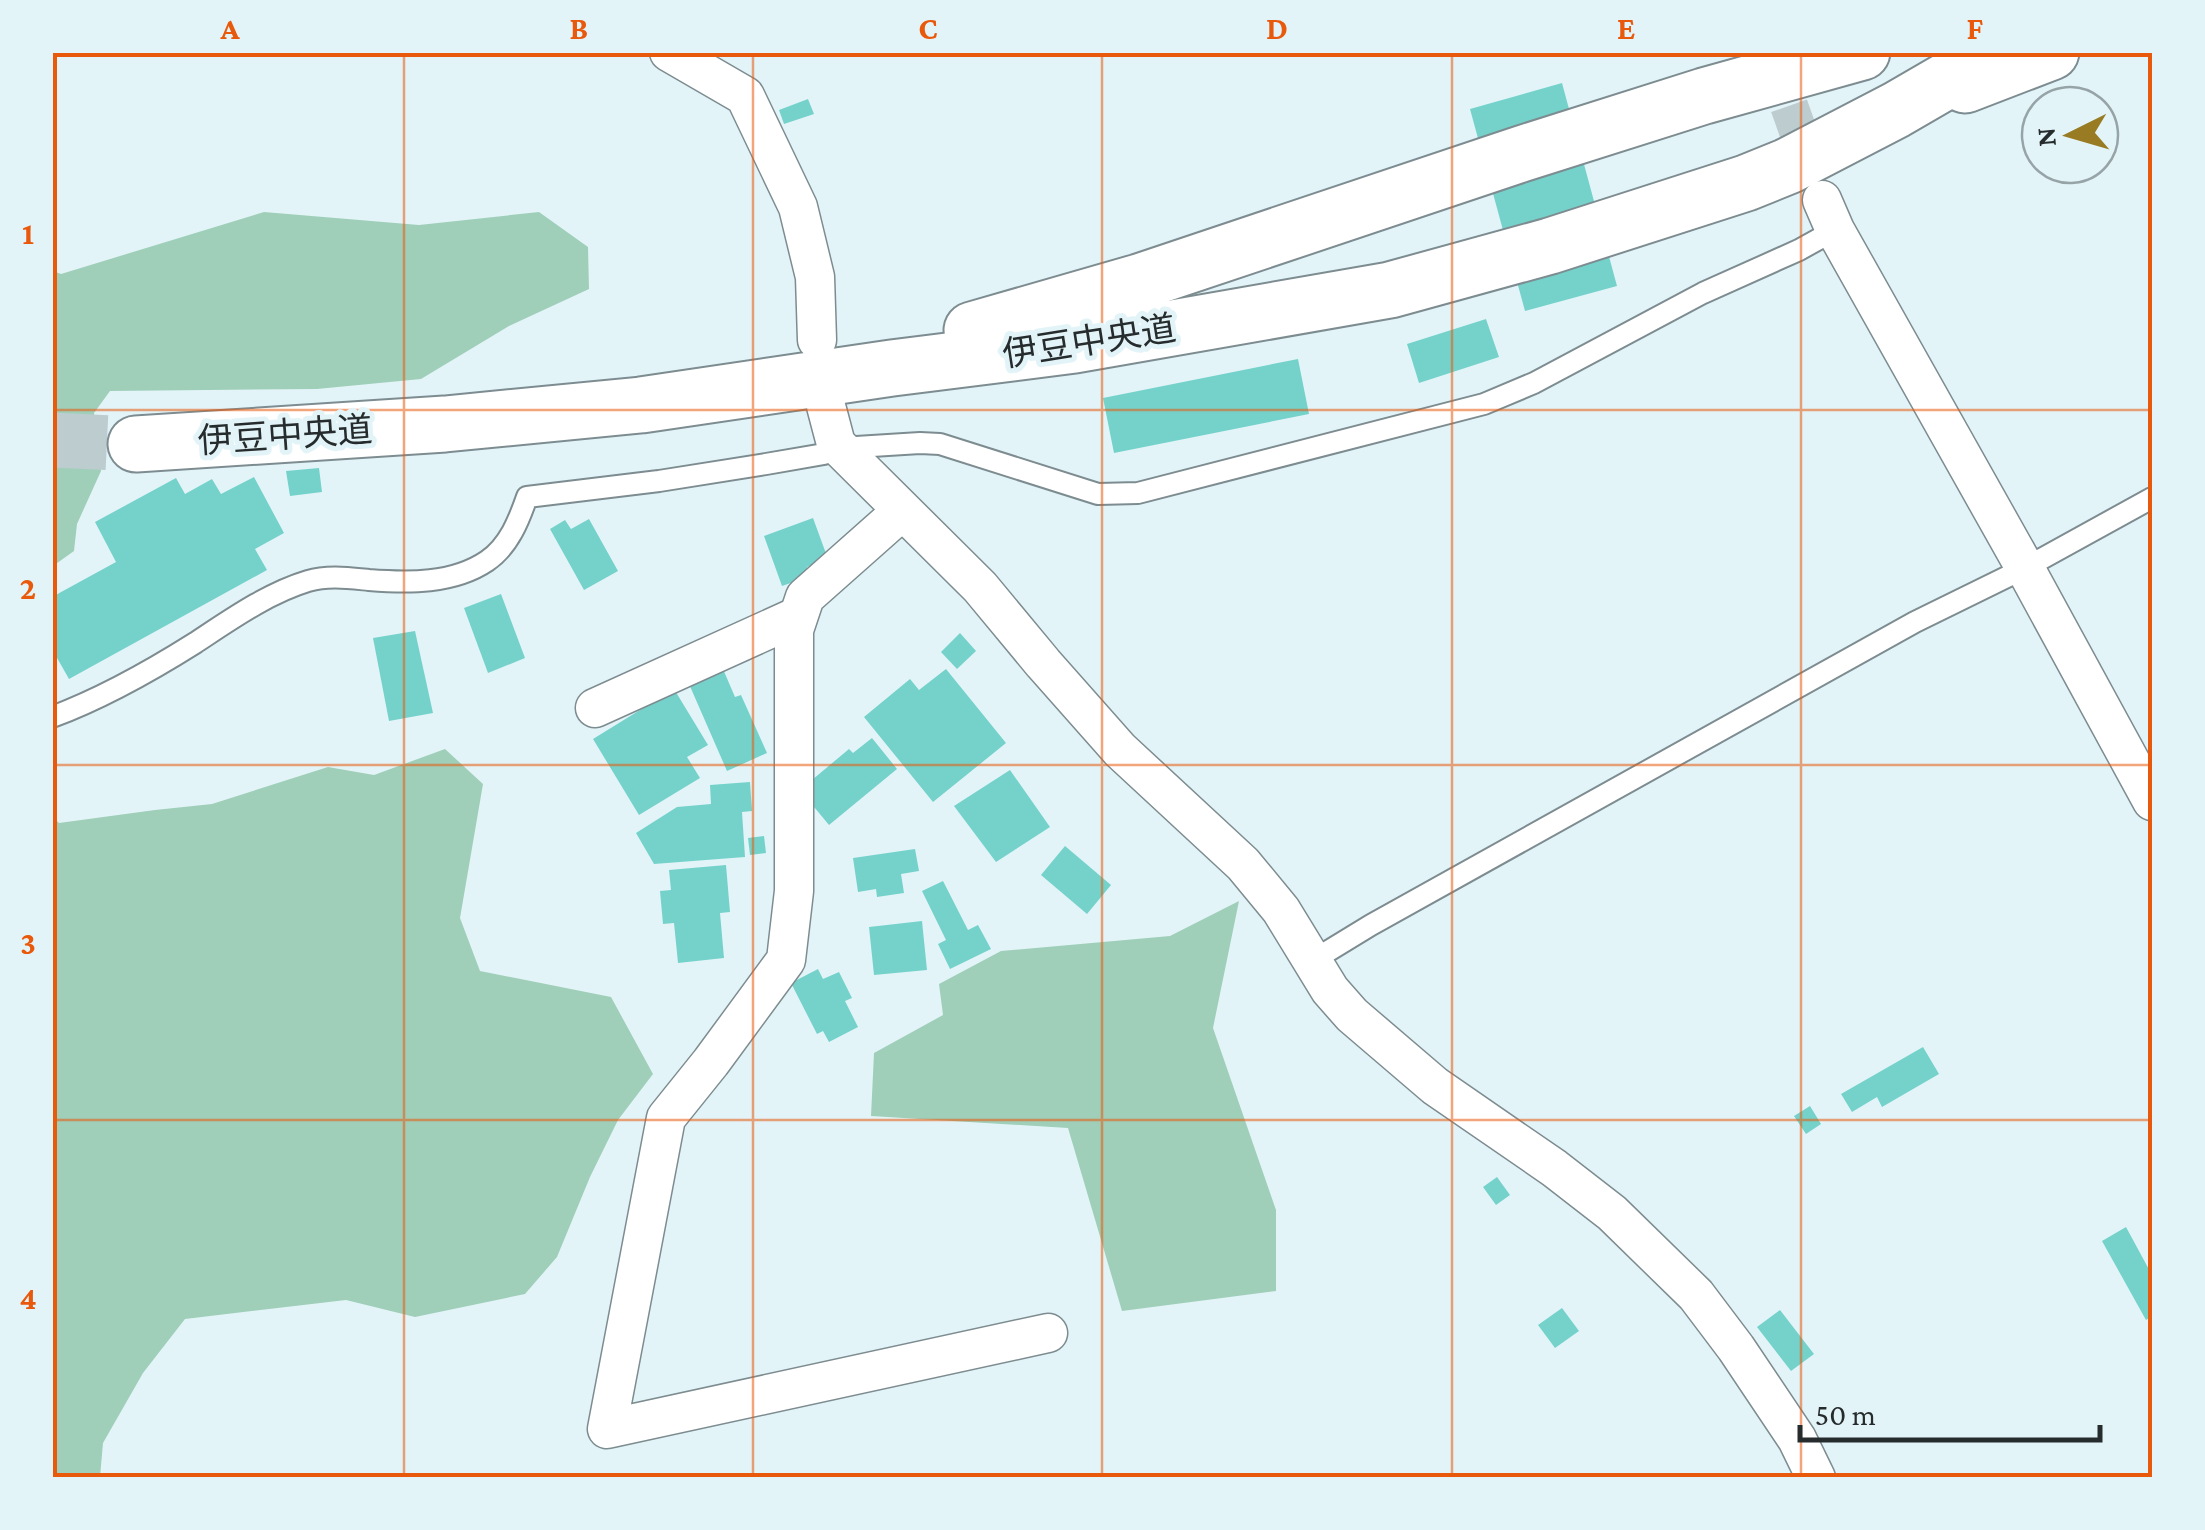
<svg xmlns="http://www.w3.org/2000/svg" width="2205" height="1530" viewBox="0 0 2205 1530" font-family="'Crimson Pro','Noto Sans JP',serif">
  <rect width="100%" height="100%" fill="#e3f4f8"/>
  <!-- green -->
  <g fill="#9fcfb9">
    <polygon points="264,212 419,225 539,212 588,247 589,289 509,326 421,379 317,389 110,391 94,413 101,471 77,524 74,551 53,566 53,271 61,274"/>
    <polygon points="445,749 483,784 460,918 480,971 611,997 653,1074 618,1120 590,1177 557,1257 525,1294 415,1317 346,1300 185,1319 143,1373 103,1443 100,1477 53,1477 53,817 59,823 155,810 212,804 328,767 374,775"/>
    <polygon points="1239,901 1213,1028 1276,1210 1276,1291 1122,1311 1068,1128 871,1116 874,1053 943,1015 939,984 1001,951 1170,936"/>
  </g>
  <!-- building -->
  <g fill="#74d2cb">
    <polygon points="1562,83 1617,286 1525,311 1470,109"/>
    <polygon points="808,99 814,114 784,124 779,110"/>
    <polygon points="1486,319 1499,357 1419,383 1407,344"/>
    <polygon points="1298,359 1309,414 1114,453 1103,398"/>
    <polygon points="319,468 322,492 290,496 286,471"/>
    <polygon points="254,477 284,533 255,549 267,570 69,679 52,649 52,597 116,562 95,522 176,478 185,494 212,479 221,494"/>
    <polygon points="813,518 828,559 807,567 811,576 782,586 764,536"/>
    <polygon points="589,519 618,571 584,590 550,529 565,520 571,529"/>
    <polygon points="501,594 525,658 488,673 464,608"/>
    <polygon points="415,631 433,713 389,721 373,638"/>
    <polygon points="960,633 976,651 957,669 941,652"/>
    <polygon points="723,669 735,697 741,695 767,753 727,771 689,684"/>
    <polygon points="946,669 1006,743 933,802 864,717 910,679 919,690"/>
    <polygon points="674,689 708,745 687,757 700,778 639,815 593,739"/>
    <polygon points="872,738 897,769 829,825 800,790 849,749 853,753"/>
    <polygon points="1010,770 1050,827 996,862 954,806"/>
    <polygon points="750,782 752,811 742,812 745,857 654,864 636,833 677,807 711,804 710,785"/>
    <polygon points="764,836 766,853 750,855 748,838"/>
    <polygon points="1065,846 1111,885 1087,914 1041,875"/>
    <polygon points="915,849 919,871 901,874 904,893 877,897 876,889 858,892 853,858"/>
    <polygon points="726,865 730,912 720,913 724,958 678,963 674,923 663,924 660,891 671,890 669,870"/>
    <polygon points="943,881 968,930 978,925 991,949 950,969 938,944 946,940 922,891"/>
    <polygon points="922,921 927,970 874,975 869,927"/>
    <polygon points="818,969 823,979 839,972 852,998 845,1001 858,1027 829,1042 823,1031 817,1034 791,983"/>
    <polygon points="1923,1047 1939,1074 1882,1107 1877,1097 1852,1112 1841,1094"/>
    <polygon points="1810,1106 1821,1124 1806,1134 1794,1116"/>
    <polygon points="1497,1177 1510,1195 1496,1205 1483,1187"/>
    <polygon points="2126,1227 2152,1275 2152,1316 2146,1320 2102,1241"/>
    <polygon points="1562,1308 1579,1331 1555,1348 1538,1325"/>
    <polygon points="1780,1310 1814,1354 1791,1371 1757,1327"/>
  </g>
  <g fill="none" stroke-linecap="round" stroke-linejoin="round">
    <!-- minor-tunnel -->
    <polyline stroke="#bdcccf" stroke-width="38" stroke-dasharray="38 19" stroke-linecap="butt" points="1770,52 1815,179"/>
    <!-- motorway-tunnel -->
    <polyline stroke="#bdcccf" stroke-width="55" stroke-dasharray="55 28" stroke-linecap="butt" points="52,440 136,444"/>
    <defs>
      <g id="service">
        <path d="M52,717C103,698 149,672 195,643C230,620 268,593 308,581C328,575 349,578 369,580C408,583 453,584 487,561C509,546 519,520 527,497L659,481L766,464L824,454L840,448L920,443L940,444L1098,494L1138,493L1484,404L1534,383L1703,293L1799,250L1835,230"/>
        <polyline points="1312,961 1371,925 1915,622 2025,568 2152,498"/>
      </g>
      <g id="minor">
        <polyline points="669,52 745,96 798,207 815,277 817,340"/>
        <polyline points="1822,200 1835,230 2025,568 2152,801"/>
        <polyline points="826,406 836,444 980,587 1043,663 1120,750 1243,864 1281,910 1330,990 1352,1015 1435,1086 1554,1168 1612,1213 1696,1295 1736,1348 1797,1439 1816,1478"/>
        <polyline points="902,511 805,597 794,630 794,891 786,960 711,1062 666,1118 607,1429 1048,1333"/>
        <polyline points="595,708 798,616"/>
      </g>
      <g id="motorway">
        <polyline points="1965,85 2051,52"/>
        <polyline points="972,330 1139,282 1521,154 1704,96 1862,52"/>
        <polyline points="136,444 445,424 641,405 892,368 1075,345 1390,290 1550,246 1746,183 1788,166 1896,110 1996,52"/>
      </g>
    </defs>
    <!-- service casing -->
    <use href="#service" stroke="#7d8c90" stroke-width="24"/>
    <!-- minor casing -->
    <use href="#minor" stroke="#7d8c90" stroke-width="41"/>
    <!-- motorway casing -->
    <use href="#motorway" stroke="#7d8c90" stroke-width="59"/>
    <!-- service -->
    <use href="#service" stroke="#fff" stroke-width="20"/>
    <!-- minor -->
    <use href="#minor" stroke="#fff" stroke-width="38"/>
    <!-- motorway -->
    <use href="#motorway" stroke="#fff" stroke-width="55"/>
  </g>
  <!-- grid -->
  <path fill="none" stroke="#e8590c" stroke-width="2.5" stroke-opacity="0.55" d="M404,52V1478M753,52V1478M1102,52V1478M1452,52V1478M1801,52V1478M52,410H2152M52,765H2152M52,1120H2152"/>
  <g text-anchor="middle" stroke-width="10" stroke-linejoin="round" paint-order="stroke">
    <!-- street labels -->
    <g font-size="35" fill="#262c2d" stroke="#e3f4f8">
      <text transform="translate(1089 341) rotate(-9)" y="12">伊豆中央道</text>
      <text transform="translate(285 435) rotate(-4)" y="12">伊豆中央道</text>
    </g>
  </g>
  <!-- border -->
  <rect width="2205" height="1530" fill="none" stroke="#e3f4f8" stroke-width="110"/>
  <!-- north arrow -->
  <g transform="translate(2070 135) rotate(265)"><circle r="48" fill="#e3f4f8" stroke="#97a4a7" stroke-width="2.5"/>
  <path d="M0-8L18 38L0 25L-18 38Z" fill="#987b23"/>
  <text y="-15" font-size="28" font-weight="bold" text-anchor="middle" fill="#262c2d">N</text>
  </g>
  <!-- scale -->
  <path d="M1800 1425v15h300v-15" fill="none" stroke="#262c2d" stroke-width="5"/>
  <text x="1815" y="1425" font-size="30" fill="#262c2d" stroke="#e3f4f8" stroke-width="8" paint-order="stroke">50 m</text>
  <rect x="55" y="55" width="2095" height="1420" fill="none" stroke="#e8590c" stroke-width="4"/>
  <g font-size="32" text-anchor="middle" font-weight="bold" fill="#e8590c">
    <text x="230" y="39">A</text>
    <text x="579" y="39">B</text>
    <text x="928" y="39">C</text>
    <text x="1277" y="39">D</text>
    <text x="1626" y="39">E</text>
    <text x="1975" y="39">F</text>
    <text x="28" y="244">1</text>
    <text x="28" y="599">2</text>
    <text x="28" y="954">3</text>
    <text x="28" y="1309">4</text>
  </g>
</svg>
